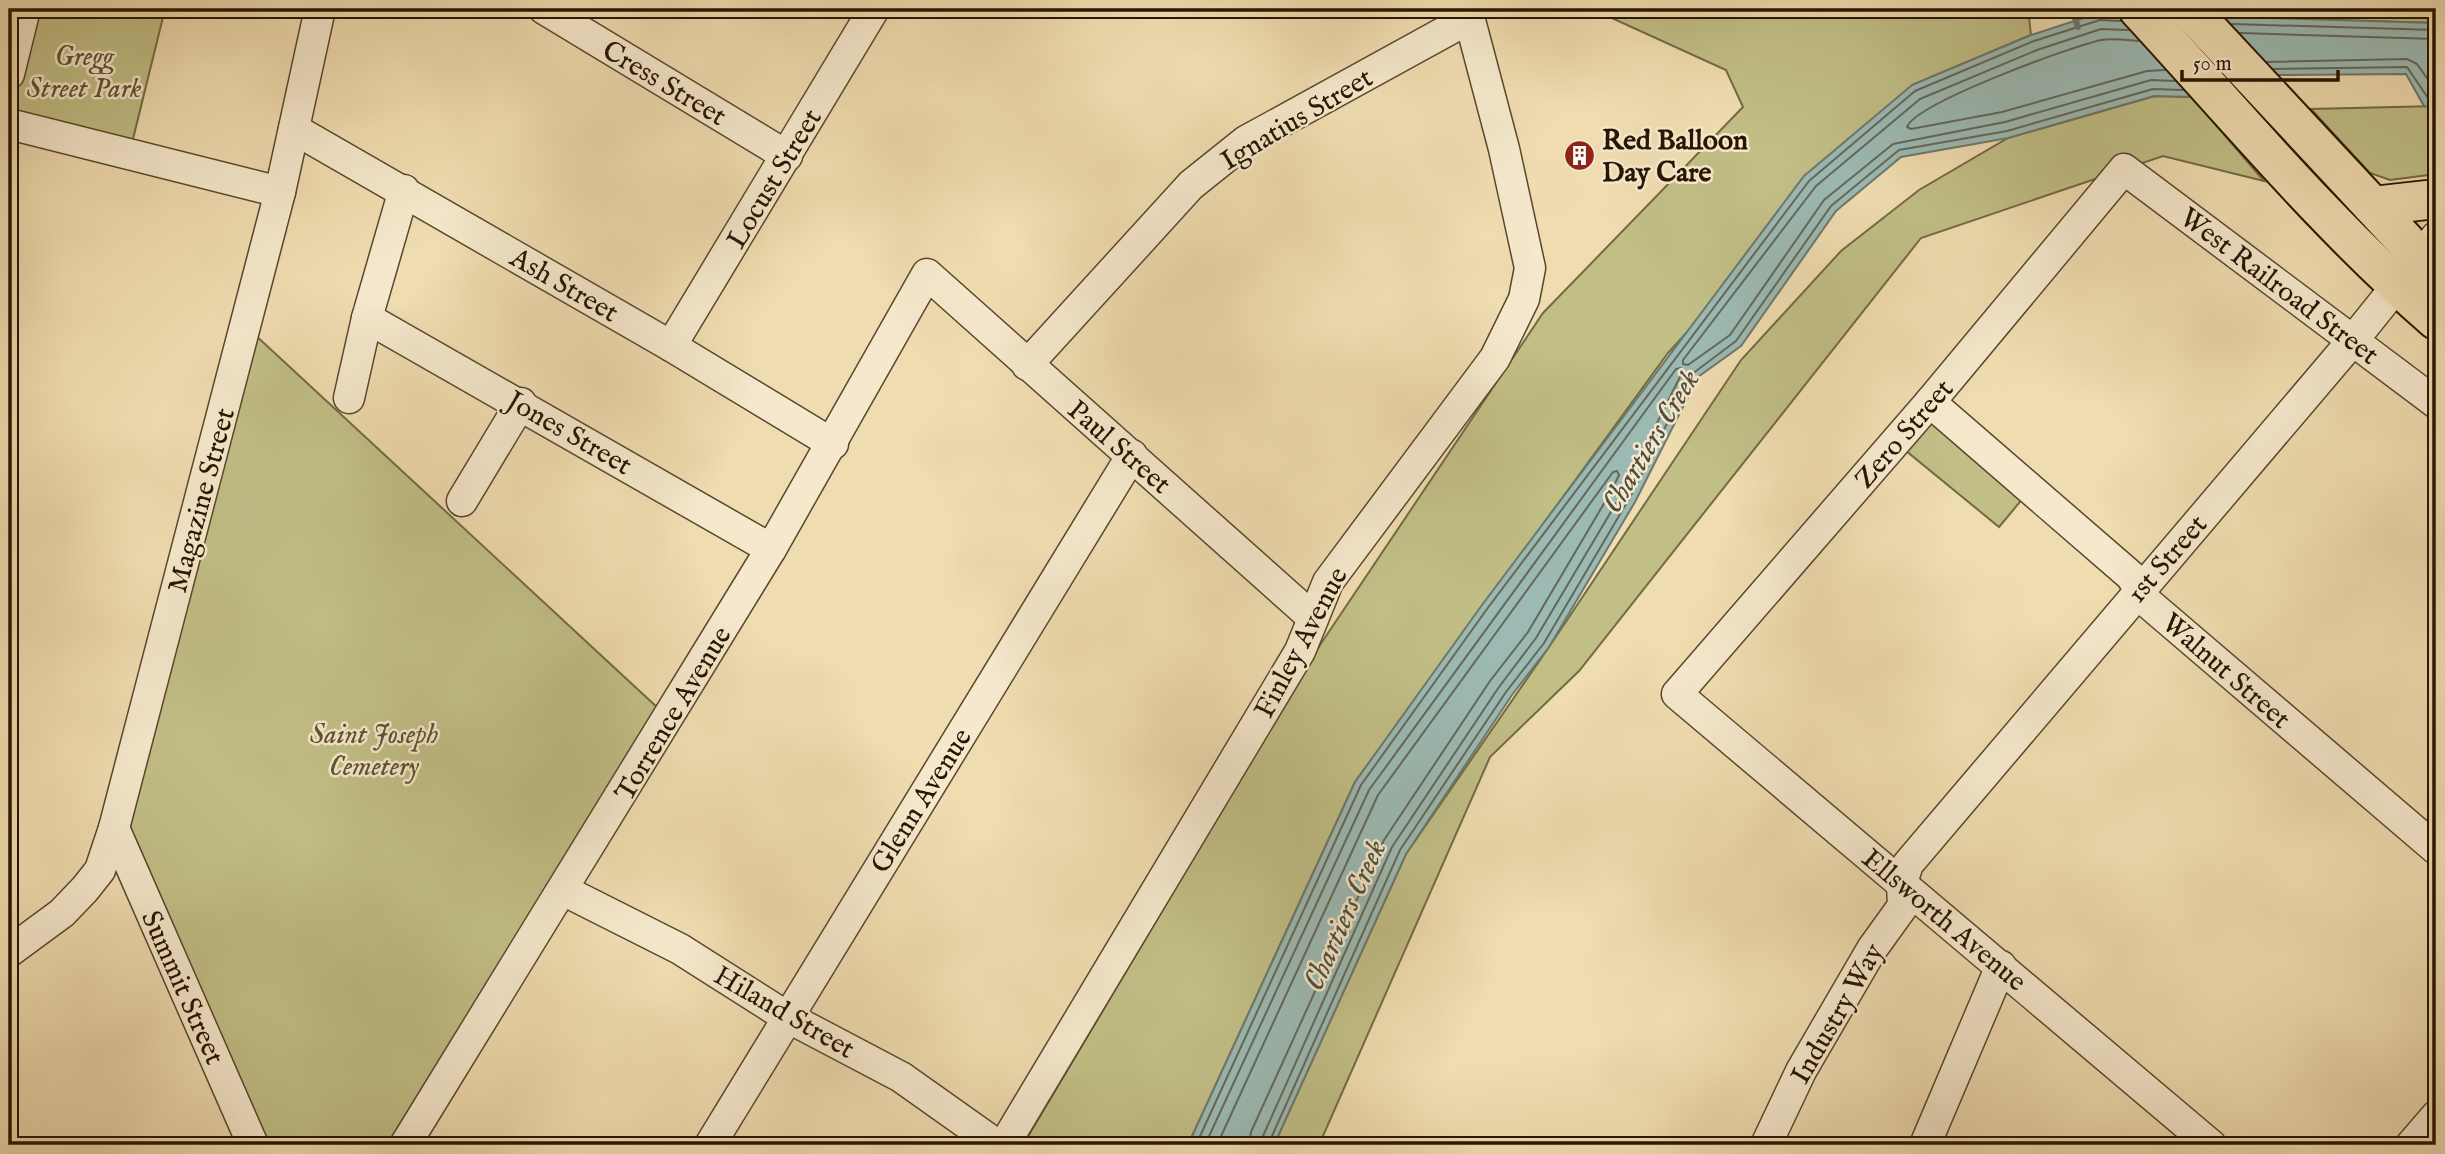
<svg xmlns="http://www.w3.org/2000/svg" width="2445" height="1154" viewBox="0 0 2445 1154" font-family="'IM FELL English',serif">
  <rect width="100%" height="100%" fill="#efdcb0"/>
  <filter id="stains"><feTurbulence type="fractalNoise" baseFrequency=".00286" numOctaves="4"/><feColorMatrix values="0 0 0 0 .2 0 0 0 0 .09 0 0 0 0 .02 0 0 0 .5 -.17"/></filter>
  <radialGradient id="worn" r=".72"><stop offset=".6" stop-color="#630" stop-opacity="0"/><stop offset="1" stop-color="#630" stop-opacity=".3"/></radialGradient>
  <!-- green -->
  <g fill="#c1be86" stroke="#746a43" stroke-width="2">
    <polygon points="35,9 165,9 131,147 9,111"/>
    <polygon points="1592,9 2028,9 2031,35 1912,85 1668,353 1355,782 1188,1145 1023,1145 1320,645 1543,313 1743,107 1726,70"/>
    <polygon points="2213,9 2436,9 2436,23 2220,17"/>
    <polygon points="2155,96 2192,97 2264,181 2163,156 1921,238 1579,671 1490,757 1319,1145 1274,1145 1406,854 1549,647 1741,360 1841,251 1919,190 2008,138"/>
    <polygon points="2436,106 2436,174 2390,180 2370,173 2311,109"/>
    <polygon points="251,331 660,710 393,1145 261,1145 123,828"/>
    <polygon points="1930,420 2024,497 1999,527 1905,450"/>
  </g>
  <!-- water -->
  <polygon fill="#9cbab4" stroke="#6d786c" stroke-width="2" points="2099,13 2436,23 2436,107 2424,106 2406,74 2279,75 2192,97 2154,96 2008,138 1901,157 1836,211 1741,346 1698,377 1635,502 1549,647 1512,695 1406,854 1274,1145 1188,1145 1355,782 1482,605 1804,176 1912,85 2031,35"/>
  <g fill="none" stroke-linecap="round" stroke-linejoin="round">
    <!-- shore -->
    <g stroke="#62685a" stroke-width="2">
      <polyline points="2232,24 2436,30"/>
      <polyline points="2129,30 2101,29 2037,50 1920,99 1816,186 1683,360 1683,364 1688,365 1730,335 1824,200 1893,144 2005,122 2151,80 2175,81"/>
      <polyline points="2240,33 2436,39"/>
      <path d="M2138,41C2127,40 2112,38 2101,40C2070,47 1916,103 1907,127L1911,129L2002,112L2147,71L2165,70"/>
      <polyline points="2267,62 2407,59 2417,64 2436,91"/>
      <polyline points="2274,69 2407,67 2428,98 2436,100"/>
      <polyline points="1196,1145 1361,785 1487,609 1809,181 1915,91 2034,41 2100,20 2121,21"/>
      <polyline points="1205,1145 1369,790 1676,369 1681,368 1682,373 1621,495 1536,638 1499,687 1392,847 1259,1145"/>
      <polyline points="1217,1145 1378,795 1613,472 1617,471 1619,475 1612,490 1528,632 1490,681 1384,840 1251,1132 1249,1145"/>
      <polyline points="1268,1145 1400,850 1506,692 1544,643 1629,499 1692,374 1736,341 1831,206 1899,150 2007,131 2153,89 2183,90"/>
    </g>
    <!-- stream -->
    <polyline stroke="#6d786c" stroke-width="6" points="2072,9 2078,27"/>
    <defs>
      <g id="minor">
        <polyline points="544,9 787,156"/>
        <polyline points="9,74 25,9"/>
        <polyline points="9,124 280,192"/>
        <polyline points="294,129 671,346 833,444"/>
        <polyline points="367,318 771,549"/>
        <polyline points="671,346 874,9"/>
        <polyline points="1027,365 1191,185 1246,141 1470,18"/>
        <polyline points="349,398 367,318 404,190"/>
        <polyline points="1930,402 2131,576 2147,602 2436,849"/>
        <polyline points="462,501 521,403"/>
        <polyline points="114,828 253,1145"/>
        <polyline points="563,890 680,949 787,1017 901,1077 997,1145"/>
        <polyline points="9,952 62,913 85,889 100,870 114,828 280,192 320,9"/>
        <polyline points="405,1145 771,549 927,274 1313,618"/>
        <polyline points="710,1145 1132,455"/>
        <polyline points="1004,1145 1300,651 1328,582 1495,358 1524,299 1530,268 1504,149 1467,9"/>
        <polyline points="1766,1145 1801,1071 1872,949 1903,906 1902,883 1908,864 2354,339 2436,237"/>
        <polyline points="1925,1145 2001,966"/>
        <polyline points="2211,1145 1677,694 1930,402 2124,169 2436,403"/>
        <polyline points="2411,1145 2436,1116"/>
      </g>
      <g id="major">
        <path d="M2138,9C2234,113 2328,227 2436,320"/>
        <polyline points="2189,9 2436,274"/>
        <polyline points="2373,206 2436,199"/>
      </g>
    </defs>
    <!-- minor casing -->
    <use href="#minor" stroke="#59472c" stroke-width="33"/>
    <!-- major casing -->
    <use href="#major" stroke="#271500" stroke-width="42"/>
    <!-- minor -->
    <use href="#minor" stroke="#f5e8cc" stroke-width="30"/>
    <!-- major -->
    <use href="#major" stroke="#efdcb0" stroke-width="38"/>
  </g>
  <!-- icons -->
  <defs>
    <symbol id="building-disc" viewBox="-11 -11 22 22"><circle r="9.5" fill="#8f2418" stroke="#f5e8cc"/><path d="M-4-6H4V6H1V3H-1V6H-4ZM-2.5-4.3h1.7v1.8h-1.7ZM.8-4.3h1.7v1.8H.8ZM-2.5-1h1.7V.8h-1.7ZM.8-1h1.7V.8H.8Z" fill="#fff"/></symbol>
  </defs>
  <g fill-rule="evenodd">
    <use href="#building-disc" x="1562" y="138" width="35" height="35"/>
  </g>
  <g text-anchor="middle" stroke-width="5" stroke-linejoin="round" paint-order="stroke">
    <!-- park labels -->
    <g font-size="28" font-style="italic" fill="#5d502f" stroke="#f5e8cc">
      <text x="84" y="65">Gregg<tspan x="84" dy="32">Street Park</tspan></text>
      <text x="374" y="743">Saint Joseph<tspan x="374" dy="32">Cemetery</tspan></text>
    </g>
    <!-- street labels -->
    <g font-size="28" fill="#271500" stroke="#f5e8cc">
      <text transform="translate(665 82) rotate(31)" y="10">Cress Street</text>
      <text transform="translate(1296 118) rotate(-31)" y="10">Ignatius Street</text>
      <text transform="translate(773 178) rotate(-59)" y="10">Locust Street</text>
      <text transform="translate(565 284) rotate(30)" y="10">Ash Street</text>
      <text transform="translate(2280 285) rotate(37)" y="10">West Railroad Street</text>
      <text transform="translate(570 432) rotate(30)" y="10">Jones Street</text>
      <text transform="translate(1903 433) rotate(-49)" y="10">Zero Street</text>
      <text transform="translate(1120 446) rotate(41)" y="10">Paul Street</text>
      <text transform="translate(200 500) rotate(-75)" y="10">Magazine Street</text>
      <text transform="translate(2166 558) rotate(-49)" y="10">1st Street</text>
      <text transform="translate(1300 642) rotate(-62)" y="10">Finley Avenue</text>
      <text transform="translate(2227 670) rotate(41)" y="10">Walnut Street</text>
      <text transform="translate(672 713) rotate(-59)" y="10">Torrence Avenue</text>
      <text transform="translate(920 800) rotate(-58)" y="10">Glenn Avenue</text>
      <text transform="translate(1945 919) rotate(40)" y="10">Ellsworth Avenue</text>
      <text transform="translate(184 987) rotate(66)" y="10">Summit Street</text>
      <text transform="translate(785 1011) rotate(30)" y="10">Hiland Street</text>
      <text transform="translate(1836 1013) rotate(-60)" y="10">Industry Way</text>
    </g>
    <!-- poi labels -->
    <g font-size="28" font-weight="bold" fill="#271500" stroke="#f5e8cc" text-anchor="start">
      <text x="1602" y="149">Red Balloon<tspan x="1602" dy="32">Day Care</tspan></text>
    </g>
    <!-- water labels -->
    <g font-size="30" font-style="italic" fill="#504f3f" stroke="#f5e8cc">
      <text transform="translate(1650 441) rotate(-59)" y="10">Chartiers Creek</text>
      <text transform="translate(1344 915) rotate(-66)" y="10">Chartiers Creek</text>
    </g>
  </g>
  <!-- margin -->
  <rect width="2445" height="1154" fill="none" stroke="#efdcb0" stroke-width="35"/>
  <rect x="10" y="10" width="2424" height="1133" fill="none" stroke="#271500" stroke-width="3.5"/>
  <rect x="18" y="18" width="2410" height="1119" fill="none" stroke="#271500" stroke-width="2"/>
  <!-- scale -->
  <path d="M2182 70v10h156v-10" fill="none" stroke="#271500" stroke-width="3.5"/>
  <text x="2193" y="70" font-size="21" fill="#271500" stroke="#f5e8cc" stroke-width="5" paint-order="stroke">50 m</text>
  <rect width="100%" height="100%" filter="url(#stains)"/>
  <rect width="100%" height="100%" fill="url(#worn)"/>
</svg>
